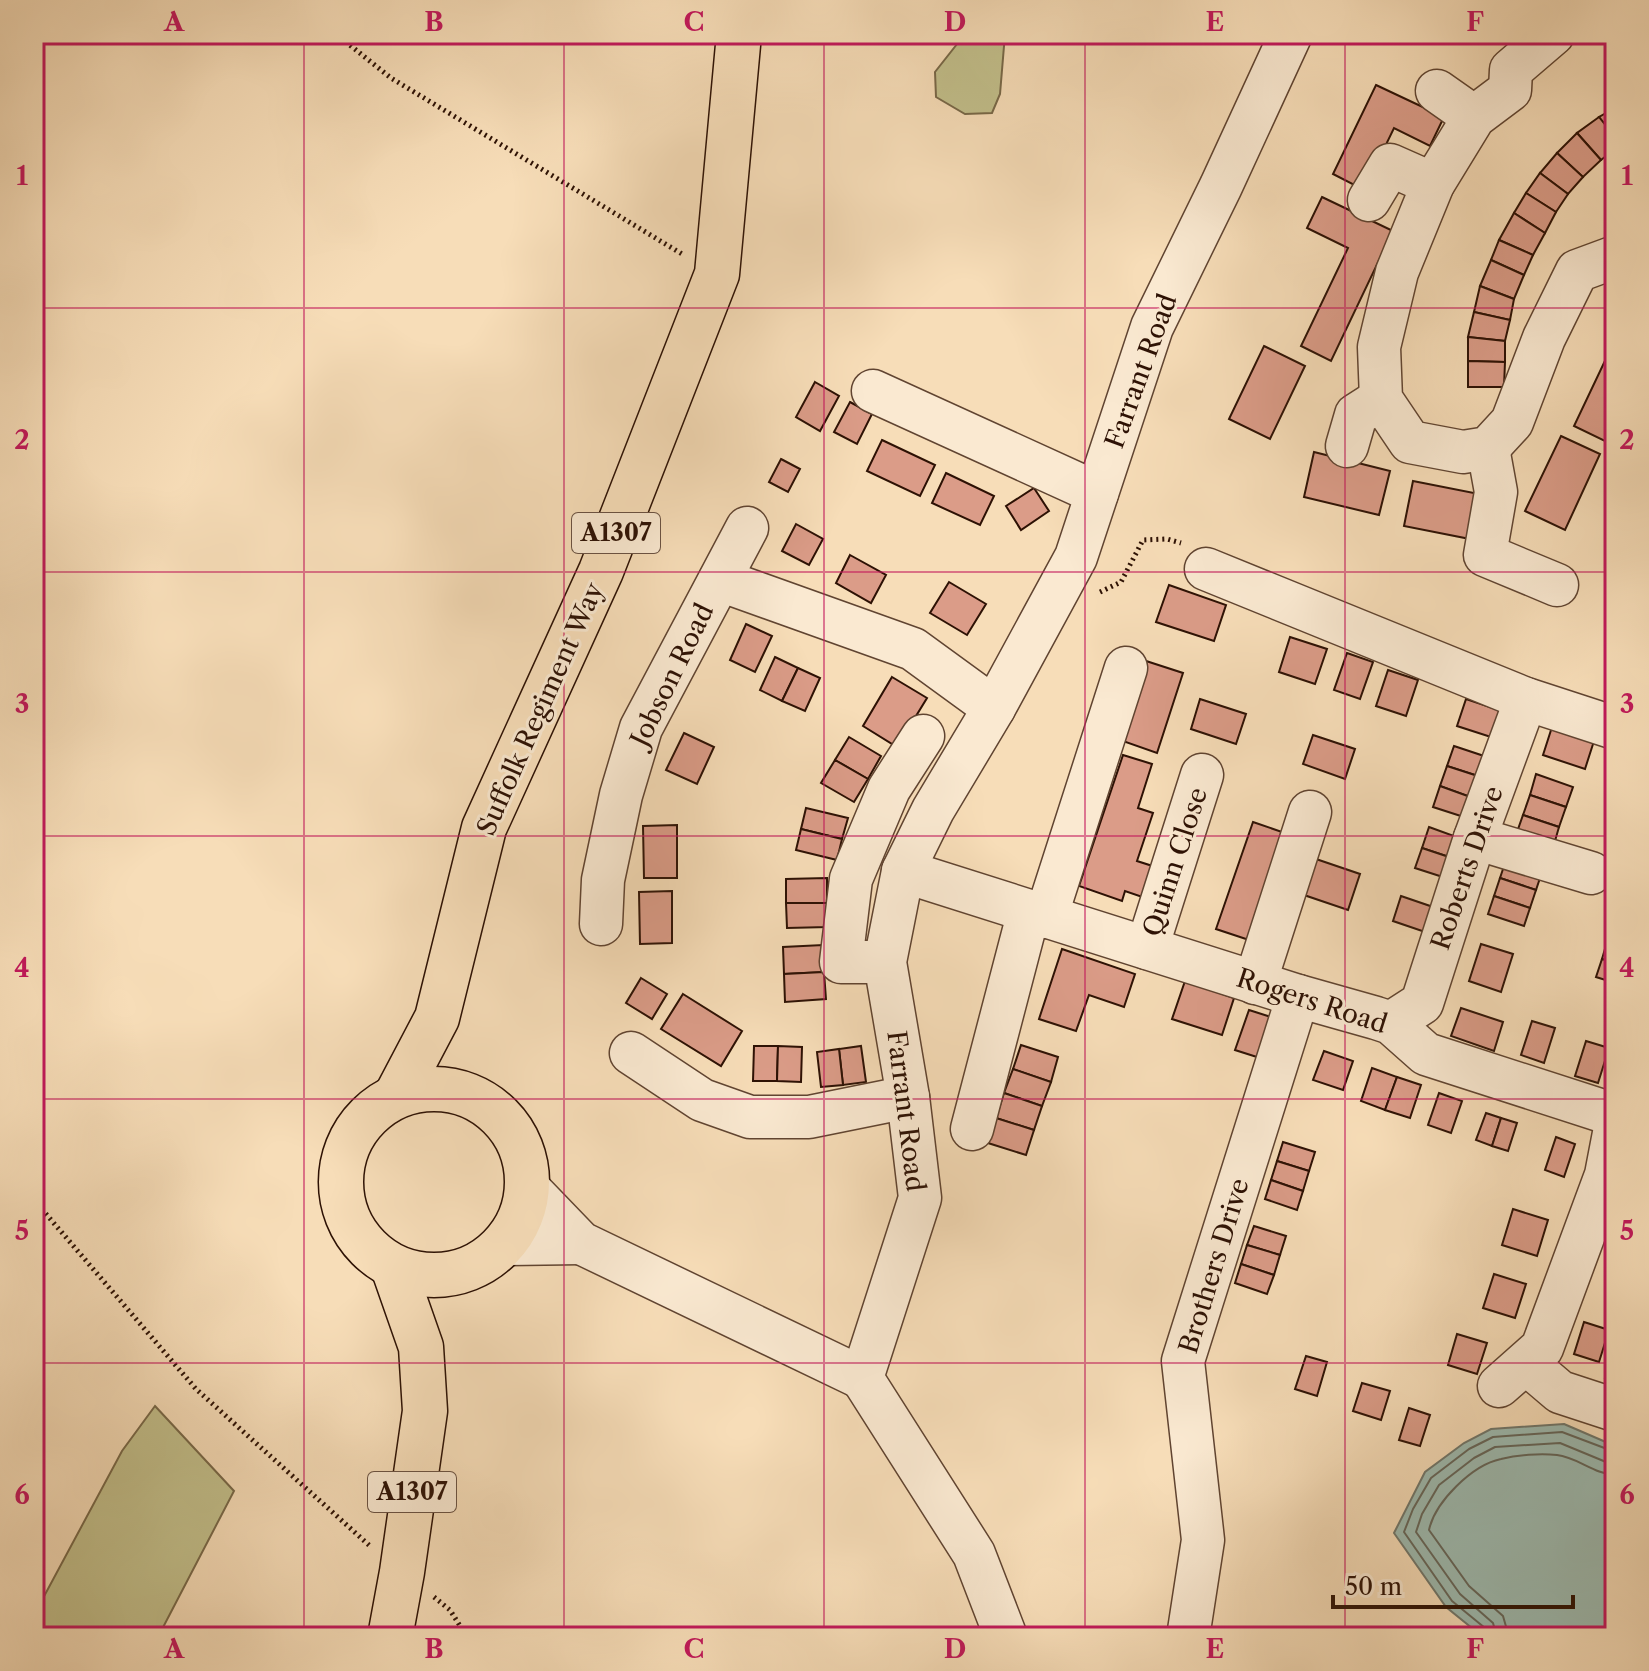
<svg xmlns="http://www.w3.org/2000/svg" width="1649" height="1671" viewBox="0 0 1649 1671" font-family="'Libre Caslon Text',serif">
  <rect width="100%" height="100%" fill="#f7ddb8"/>
  <filter id="stains"><feTurbulence type="fractalNoise" baseFrequency=".0025" numOctaves="4"/><feColorMatrix values="0 0 0 0 .2 0 0 0 0 .09 0 0 0 0 .02 0 0 0 .5 -.17"/></filter>
  <radialGradient id="worn" r=".72"><stop offset=".6" stop-color="#630" stop-opacity="0"/><stop offset="1" stop-color="#630" stop-opacity=".3"/></radialGradient>
  <!-- green -->
  <g fill="#c2bf8b" stroke="#786848" stroke-width="2">
    <polygon points="965,34 1005,34 1000,94 992,113 965,114 936,97 935,72"/>
    <polygon points="155,1406 234,1491 158,1637 44,1637 34,1632 34,1615 122,1451"/>
  </g>
  <!-- water -->
  <polygon fill="#9dbbb1" stroke="#70776c" stroke-width="2" points="1564,1424 1615,1446 1615,1637 1483,1637 1446,1607 1394,1533 1425,1472 1464,1443 1491,1429"/>
  <g fill="none" stroke-linecap="round" stroke-linejoin="round">
    <!-- shore -->
    <g stroke="#65665a" stroke-width="2">
      <polyline points="1487,1637 1485,1628 1452,1601 1404,1532 1413,1509 1431,1478 1469,1449 1493,1437 1562,1432 1615,1452"/>
      <polyline points="1497,1637 1493,1623 1460,1594 1416,1532 1422,1514 1439,1485 1474,1458 1495,1447 1560,1443 1606,1462 1615,1463"/>
      <path d="M1509,1637L1503,1616L1469,1586L1429,1530C1435,1502 1472,1465 1501,1459C1517,1455 1540,1453 1557,1455C1577,1457 1594,1474 1615,1475"/>
    </g>
  </g>
  <!-- building -->
  <g fill="#db9c88" stroke="#2d1104" stroke-width="2">
    <polygon points="1376,85 1444,117 1430,146 1394,128 1364,190 1333,174"/>
    <polygon points="1615,108 1615,137 1599,117"/>
    <polygon points="1599,117 1615,137 1615,149 1601,160 1577,133"/>
    <polygon points="1577,133 1601,160 1583,177 1557,153"/>
    <polygon points="1557,153 1583,177 1568,194 1540,173"/>
    <polygon points="1540,173 1568,194 1556,212 1526,193"/>
    <polygon points="1526,193 1556,212 1545,233 1514,213"/>
    <polygon points="1322,197 1393,231 1331,361 1301,346 1348,248 1307,228"/>
    <polygon points="1514,213 1545,233 1533,255 1499,240"/>
    <polygon points="1499,240 1533,255 1524,275 1491,260"/>
    <polygon points="1491,260 1524,275 1514,299 1480,286"/>
    <polygon points="1480,286 1514,299 1510,320 1474,312"/>
    <polygon points="1474,312 1510,320 1505,341 1468,337"/>
    <polygon points="1468,337 1505,341 1505,362 1468,361"/>
    <polygon points="1264,346 1305,366 1270,439 1229,419"/>
    <polygon points="1612,346 1615,348 1615,429 1609,443 1574,426"/>
    <polygon points="1468,361 1505,362 1504,387 1468,387"/>
    <polygon points="815,382 839,396 820,431 796,417"/>
    <polygon points="850,402 872,414 857,444 834,432"/>
    <polygon points="1561,436 1600,454 1565,530 1525,511"/>
    <polygon points="882,440 935,465 920,496 867,471"/>
    <polygon points="1314,452 1390,471 1379,515 1304,497"/>
    <polygon points="781,459 800,469 788,492 769,482"/>
    <polygon points="946,473 994,496 980,525 932,503"/>
    <polygon points="1413,481 1479,494 1470,539 1404,526"/>
    <polygon points="1034,488 1049,511 1021,530 1006,506"/>
    <polygon points="796,524 823,539 809,565 782,551"/>
    <polygon points="850,555 886,575 871,603 836,583"/>
    <polygon points="949,582 986,604 967,635 930,613"/>
    <polygon points="1169,585 1226,605 1214,641 1156,622"/>
    <polygon points="746,624 772,636 755,672 730,660"/>
    <polygon points="1290,637 1327,649 1315,684 1279,672"/>
    <polygon points="1347,653 1373,662 1360,699 1334,690"/>
    <polygon points="775,657 798,668 782,701 760,690"/>
    <polygon points="1143,660 1183,673 1157,753 1117,739"/>
    <polygon points="798,668 820,678 805,711 782,701"/>
    <polygon points="1388,670 1418,680 1406,716 1376,706"/>
    <polygon points="892,677 927,698 897,747 863,726"/>
    <polygon points="1200,699 1246,714 1236,744 1191,729"/>
    <polygon points="1466,699 1502,711 1494,738 1457,726"/>
    <polygon points="1552,727 1594,741 1585,769 1543,755"/>
    <polygon points="684,733 714,747 697,784 666,770"/>
    <polygon points="1313,735 1355,749 1345,779 1303,764"/>
    <polygon points="849,737 881,756 868,779 835,760"/>
    <polygon points="1454,746 1490,758 1484,778 1447,766"/>
    <polygon points="1123,755 1152,764 1138,808 1153,813 1137,861 1165,870 1154,901 1125,891 1122,901 1079,886"/>
    <polygon points="835,760 868,779 854,802 821,783"/>
    <polygon points="1447,766 1484,778 1476,799 1440,786"/>
    <polygon points="1536,774 1573,787 1566,807 1530,795"/>
    <polygon points="1440,786 1476,799 1470,819 1433,807"/>
    <polygon points="1530,795 1566,807 1559,827 1523,815"/>
    <polygon points="806,808 848,818 842,839 801,829"/>
    <polygon points="1523,815 1559,827 1553,848 1516,835"/>
    <polygon points="1253,822 1288,834 1252,941 1216,929"/>
    <polygon points="677,825 677,878 644,878 643,826"/>
    <polygon points="1429,827 1465,840 1458,860 1422,848"/>
    <polygon points="801,829 842,839 837,860 796,850"/>
    <polygon points="1422,848 1458,860 1452,880 1415,868"/>
    <polygon points="1316,859 1360,874 1348,910 1304,895"/>
    <polygon points="1506,860 1542,872 1536,890 1500,878"/>
    <polygon points="827,878 827,903 786,903 786,879"/>
    <polygon points="1500,878 1536,890 1530,908 1494,896"/>
    <polygon points="672,891 672,943 640,944 639,892"/>
    <polygon points="1401,896 1436,908 1428,933 1393,921"/>
    <polygon points="1494,896 1530,908 1524,926 1488,914"/>
    <polygon points="786,903 827,903 828,927 787,928"/>
    <polygon points="1607,942 1615,944 1615,963 1602,959"/>
    <polygon points="1481,944 1513,954 1501,992 1469,981"/>
    <polygon points="823,945 824,972 784,974 783,947"/>
    <polygon points="1062,949 1135,974 1124,1007 1089,995 1076,1031 1039,1019"/>
    <polygon points="1602,959 1615,963 1615,983 1596,977"/>
    <polygon points="824,972 826,999 785,1002 784,974"/>
    <polygon points="641,978 667,994 652,1019 626,1003"/>
    <polygon points="1185,981 1234,998 1222,1035 1172,1019"/>
    <polygon points="683,994 742,1031 721,1066 661,1029"/>
    <polygon points="1461,1008 1503,1022 1494,1051 1451,1036"/>
    <polygon points="1249,1010 1274,1018 1260,1058 1235,1050"/>
    <polygon points="1532,1021 1555,1028 1544,1063 1521,1055"/>
    <polygon points="1586,1041 1609,1048 1598,1083 1575,1076"/>
    <polygon points="1021,1045 1058,1057 1051,1082 1013,1069"/>
    <polygon points="754,1046 778,1046 777,1081 753,1081"/>
    <polygon points="778,1046 802,1047 801,1082 777,1081"/>
    <polygon points="861,1046 866,1082 843,1085 839,1049"/>
    <polygon points="839,1049 843,1085 821,1087 817,1052"/>
    <polygon points="1324,1051 1353,1061 1343,1090 1313,1080"/>
    <polygon points="1372,1068 1397,1077 1385,1110 1361,1101"/>
    <polygon points="1013,1069 1051,1082 1042,1106 1004,1093"/>
    <polygon points="1397,1077 1421,1085 1410,1118 1385,1110"/>
    <polygon points="1004,1093 1042,1106 1034,1130 996,1118"/>
    <polygon points="1439,1093 1462,1101 1451,1133 1428,1125"/>
    <polygon points="1486,1113 1501,1118 1492,1146 1476,1140"/>
    <polygon points="996,1118 1034,1130 1026,1155 988,1143"/>
    <polygon points="1501,1118 1517,1123 1508,1151 1492,1146"/>
    <polygon points="1556,1137 1575,1144 1564,1177 1545,1170"/>
    <polygon points="1283,1142 1315,1152 1309,1171 1277,1161"/>
    <polygon points="1277,1161 1309,1171 1303,1191 1271,1180"/>
    <polygon points="1271,1180 1303,1191 1297,1210 1265,1199"/>
    <polygon points="1513,1209 1548,1220 1537,1256 1502,1245"/>
    <polygon points="1254,1226 1286,1236 1280,1255 1247,1245"/>
    <polygon points="1247,1245 1280,1255 1274,1275 1241,1264"/>
    <polygon points="1241,1264 1274,1275 1267,1294 1235,1283"/>
    <polygon points="1494,1274 1526,1284 1515,1318 1483,1308"/>
    <polygon points="1584,1322 1609,1330 1599,1362 1574,1354"/>
    <polygon points="1457,1334 1487,1343 1477,1374 1448,1365"/>
    <polygon points="1615,1346 1615,1382 1605,1378"/>
    <polygon points="1306,1356 1327,1362 1317,1396 1295,1389"/>
    <polygon points="1362,1383 1390,1391 1381,1420 1353,1411"/>
    <polygon points="1409,1408 1430,1415 1420,1446 1399,1440"/>
  </g>
  <g fill="none" stroke-linecap="round" stroke-linejoin="round">
    <defs>
      <g id="minor">
        <polyline points="1553,34 1511,70 1510,90 1474,117 1433,184 1397,272 1379,347 1381,399 1410,442 1463,452 1488,448 1512,422 1544,338 1577,271 1615,257"/>
        <polyline points="1437,91 1474,117"/>
        <polyline points="1369,200 1390,165 1433,184"/>
        <polyline points="873,391 1097,493"/>
        <polyline points="1347,446 1356,415 1381,399"/>
        <polyline points="1488,448 1496,492 1485,555 1557,585"/>
        <polyline points="1206,569 1526,699 1615,728"/>
        <polyline points="720,580 913,649 994,708"/>
        <polyline points="1475,838 1591,873"/>
        <polyline points="903,871 1298,996 1376,1018 1391,1023 1426,1054 1615,1115"/>
        <polyline points="1046,917 1126,668"/>
        <polyline points="601,924 603,880 621,795 641,728 747,528"/>
        <polyline points="1147,948 1202,775"/>
        <polyline points="885,962 841,962 851,879 889,789 923,736"/>
        <polyline points="1255,983 1310,812"/>
        <polyline points="1391,1023 1422,1003 1475,838 1526,699"/>
        <polyline points="631,1053 702,1100 750,1117 809,1117 908,1097"/>
        <polyline points="972,1129 1029,911"/>
        <polyline points="527,1187 581,1243 862,1378"/>
        <polyline points="505,1244 581,1243"/>
        <polyline points="1526,1363 1560,1392 1615,1410"/>
        <polyline points="1499,1386 1542,1348 1606,1175 1615,1128"/>
        <polyline points="1006,1637 974,1554 862,1378 920,1198 908,1097 885,962 903,871 933,810 994,708 1076,557 1152,327 1221,186 1291,34"/>
        <polyline points="1188,1637 1203,1540 1183,1361 1298,996"/>
      </g>
      <g id="major">
        <circle cx="434" cy="1182" r="93"/>
        <polyline points="396,1096 437,1018 484,828 601,571 717,274 739,34"/>
        <polyline points="390,1637 402,1572 425,1411 421,1347 393,1267"/>
      </g>
    </defs>
    <!-- minor casing -->
    <use href="#minor" stroke="#604431" stroke-width="45"/>
    <!-- major casing -->
    <use href="#major" stroke="#2d1104" stroke-width="47"/>
    <!-- path -->
    <g stroke="#2d1104" stroke-width="5" stroke-dasharray="2 4" stroke-linecap="butt">
      <polyline points="336,34 391,78 682,254"/>
      <polyline points="1100,592 1121,582 1143,540 1167,539 1181,543"/>
      <polyline points="34,1200 196,1389 370,1546"/>
      <polyline points="434,1597 450,1610 467,1637"/>
    </g>
    <!-- minor -->
    <use href="#minor" stroke="#fae9d1" stroke-width="42"/>
    <!-- major -->
    <use href="#major" stroke="#f7ddb8" stroke-width="44"/>
  </g>
  <!-- grid -->
  <path fill="none" stroke="#c2185b" stroke-width="2" stroke-opacity="0.55" d="M304,34V1637M564,34V1637M824,34V1637M1085,34V1637M1345,34V1637M34,308H1615M34,572H1615M34,836H1615M34,1099H1615M34,1363H1615"/>
  <g text-anchor="middle" stroke-width="6" stroke-linejoin="round" paint-order="stroke">
    <!-- shield labels -->
    <g fill="#fae9d1" stroke="#6a5242" stroke-width="2">
      <rect x="572" y="513" width="88" height="40" rx="6"/>
      <rect x="368" y="1472" width="88" height="40" rx="6"/>
    </g>
    <g font-size="24" font-weight="bold" fill="#2d1104">
      <text x="616" y="541">A1307</text>
      <text x="412" y="1500">A1307</text>
    </g>
    <!-- street labels -->
    <g font-size="26" fill="#2d1104" stroke="#fae9d1">
      <text transform="translate(1141 371) rotate(-70)" y="9">Farrant Road</text>
      <text transform="translate(672 675) rotate(-64)" y="9">Jobson Road</text>
      <text transform="translate(540 709) rotate(-66)" y="9">Suffolk Regiment Way</text>
      <text transform="translate(1175 862) rotate(-72)" y="9">Quinn Close</text>
      <text transform="translate(1467 868) rotate(-71)" y="9">Roberts Drive</text>
      <text transform="translate(1312 1001) rotate(18)" y="9">Rogers Road</text>
      <text transform="translate(906 1111) rotate(83)" y="9">Farrant Road</text>
      <text transform="translate(1214 1266) rotate(-73)" y="9">Brothers Drive</text>
    </g>
  </g>
  <!-- margin -->
  <rect width="1649" height="1671" fill="none" stroke="#f7ddb8" stroke-width="88"/>
  <!-- scale -->
  <path d="M1333 1595v12h240v-12" fill="none" stroke="#2d1104" stroke-width="4"/>
  <text x="1345" y="1595" font-size="24" fill="#2d1104" stroke="#fae9d1" stroke-width="6" paint-order="stroke">50 m</text>
  <rect x="44" y="44" width="1561" height="1583" fill="none" stroke="#c2185b" stroke-width="3"/>
  <g font-size="26" text-anchor="middle" font-weight="bold" fill="#c2185b">
    <text x="174" y="31">A</text>
    <text x="434" y="31">B</text>
    <text x="694" y="31">C</text>
    <text x="955" y="31">D</text>
    <text x="1215" y="31">E</text>
    <text x="1475" y="31">F</text>
    <text x="22" y="185">1</text>
    <text x="1627" y="185">1</text>
    <text x="22" y="449">2</text>
    <text x="1627" y="449">2</text>
    <text x="22" y="713">3</text>
    <text x="1627" y="713">3</text>
    <text x="22" y="977">4</text>
    <text x="1627" y="977">4</text>
    <text x="22" y="1240">5</text>
    <text x="1627" y="1240">5</text>
    <text x="22" y="1504">6</text>
    <text x="1627" y="1504">6</text>
    <text x="174" y="1658">A</text>
    <text x="434" y="1658">B</text>
    <text x="694" y="1658">C</text>
    <text x="955" y="1658">D</text>
    <text x="1215" y="1658">E</text>
    <text x="1475" y="1658">F</text>
  </g>
  <rect width="100%" height="100%" filter="url(#stains)"/>
  <rect width="100%" height="100%" fill="url(#worn)"/>
</svg>
